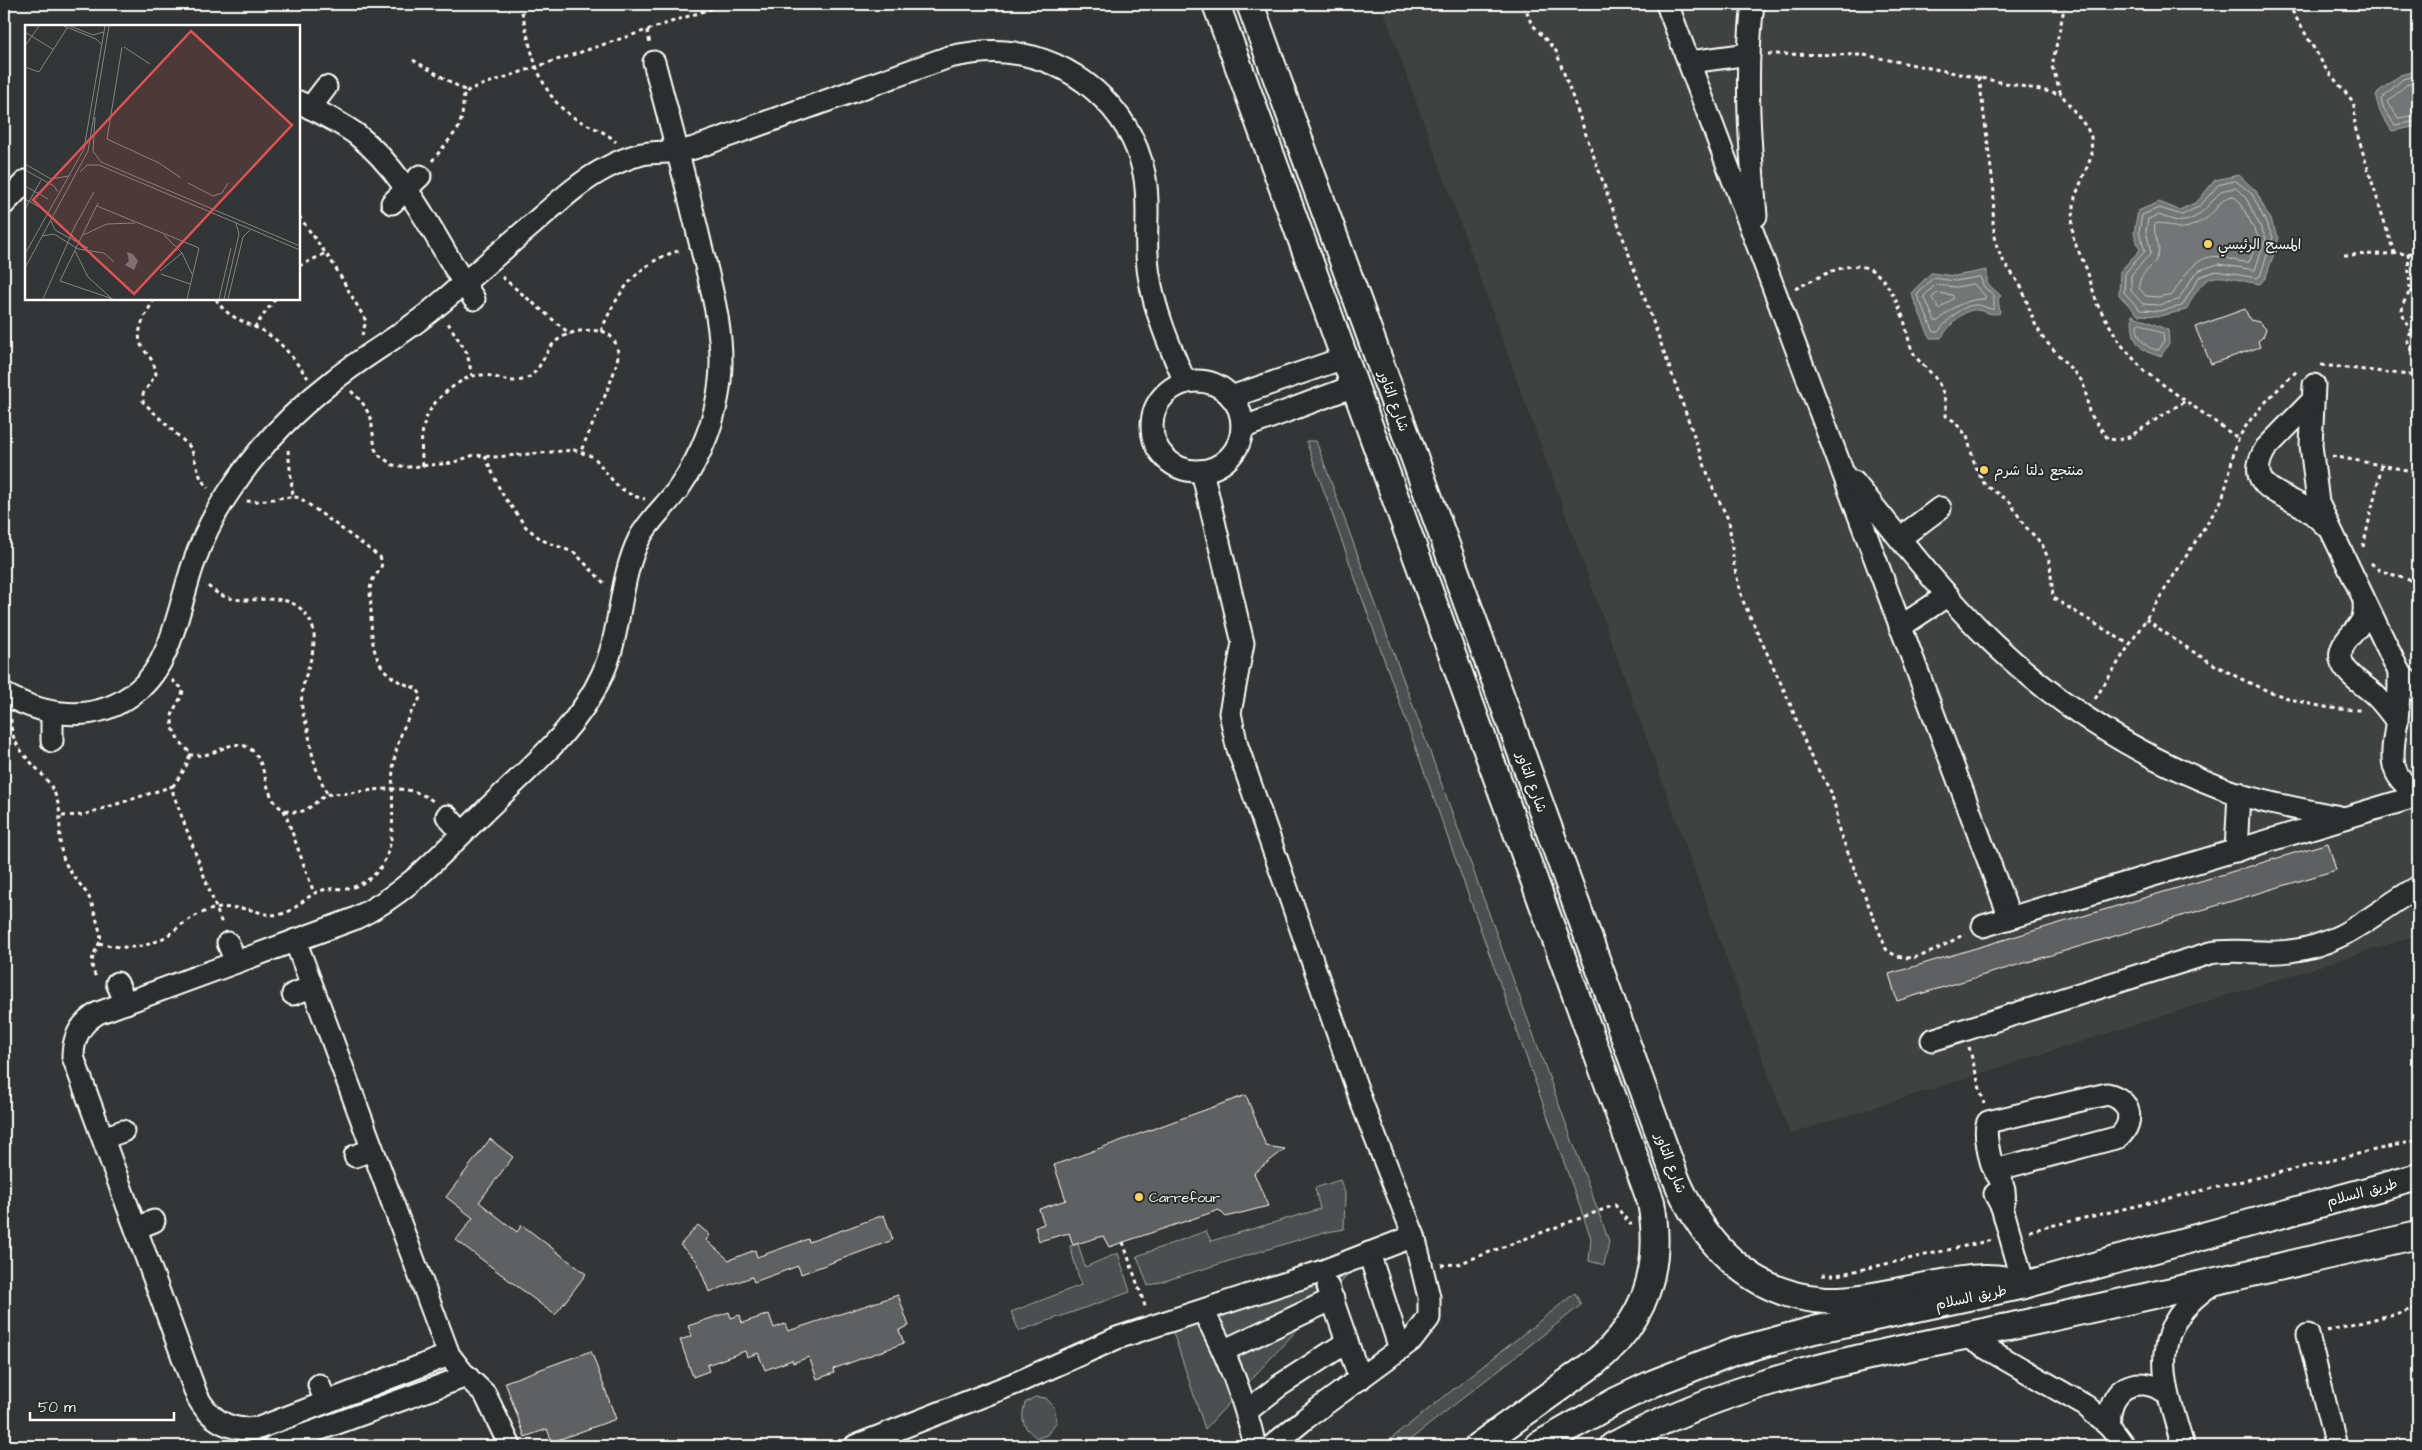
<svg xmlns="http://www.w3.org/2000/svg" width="2422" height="1450" viewBox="0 0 2422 1450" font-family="'Architects Daughter','Playpen Sans Arabic',sans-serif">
  <rect width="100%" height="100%" fill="#333536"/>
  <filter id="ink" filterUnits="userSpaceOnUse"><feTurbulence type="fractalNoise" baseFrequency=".02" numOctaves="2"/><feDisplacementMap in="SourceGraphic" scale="10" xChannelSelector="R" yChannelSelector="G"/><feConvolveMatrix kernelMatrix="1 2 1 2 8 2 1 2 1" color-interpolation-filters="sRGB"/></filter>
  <g filter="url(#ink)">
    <!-- built -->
    <polygon fill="#404243" points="1381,4 2418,4 2418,935 1790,1134"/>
    <!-- green -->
    <g fill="#4c4f50" stroke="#a6a7a8">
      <polygon points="1306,441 1316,441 1609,1241 1604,1265 1589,1261 1591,1238"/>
      <polygon points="1340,1180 1345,1193 1344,1229 1317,1234 1148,1286 1137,1256 1206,1231 1211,1241 1320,1209 1315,1188"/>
      <polygon points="1078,1244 1085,1267 1118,1253 1130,1292 1019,1331 1011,1312 1081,1285 1070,1246"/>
      <polygon points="1347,1276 1205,1429 1172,1329"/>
      <polygon points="1575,1293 1581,1305 1402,1446 1382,1446"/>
      <path d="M1035,1397L1046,1398L1054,1407L1057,1421L1047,1435L1037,1438C1023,1428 1020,1420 1025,1403Z"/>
    </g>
    <!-- water -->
    <g fill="#737576" stroke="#abacad">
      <polygon points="2418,70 2418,126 2392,131 2380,112 2376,98 2378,92 2400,75"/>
      <path d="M2239,175L2256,191L2279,238L2266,277L2260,284C2216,277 2209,264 2186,310L2160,316L2138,315L2119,295L2120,271L2140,250L2134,233L2138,211L2159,202L2179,210L2197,202L2215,180Z"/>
      <path d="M1987,270V283L2001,296L1998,299L2000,313C1990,316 1987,311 1977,310C1963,308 1948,328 1941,338H1930L1911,293L1931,273L1955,276Z"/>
      <path d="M2132,315L2168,330L2169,343L2161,356C2136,352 2132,338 2132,315Z"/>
    </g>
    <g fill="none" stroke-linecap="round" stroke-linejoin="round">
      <!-- shore -->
      <g stroke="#c7c8c8" stroke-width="1">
        <polyline points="2418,75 2403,79 2381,99 2384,109 2395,125 2418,121"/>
        <polyline points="2418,81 2406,85 2388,102 2398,118 2418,115"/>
        <polygon points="2236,181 2252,194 2273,237 2260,276 2257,278 2216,271 2199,277 2182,306 2160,311 2140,310 2124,292 2125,273 2145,251 2139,232 2142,215 2159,208 2182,215 2200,206 2218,185"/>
        <path d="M2236,188L2246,198L2266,238L2255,270L2218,264L2200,270L2194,275L2178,300L2159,305L2143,304L2131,291V275L2151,253L2146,231L2148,219L2159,215C2165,217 2171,220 2178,221C2196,224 2211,202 2221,191Z"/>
        <path d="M2233,196L2240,202L2259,238L2249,262C2241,263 2231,259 2223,257C2197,252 2184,276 2173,294L2158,297L2146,296L2139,288C2138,272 2154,269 2158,255C2162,244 2152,235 2155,224C2165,220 2175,232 2189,227C2196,224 2204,221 2210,215C2218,208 2221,197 2233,196Z"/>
        <path d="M1980,277L1984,287L1994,295V309C1988,310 1982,304 1975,305C1960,306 1947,321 1938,332H1934L1917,295L1933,278L1955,281Z"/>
        <path d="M1974,284L1985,296V299C1966,299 1952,307 1938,321H1935L1924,296L1935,285L1956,287Z"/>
        <polygon points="1938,293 1952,295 1954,298 1939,309 1932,298"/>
        <path d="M2140,323L2163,334L2164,341L2159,350C2147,350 2136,337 2137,325Z"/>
      </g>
    </g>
    <!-- building -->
    <g fill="#5f6162" stroke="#fff">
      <polygon points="2245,309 2250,320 2259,322 2266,329 2263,337 2258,341 2260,347 2211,364 2195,327"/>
      <polygon points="2328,843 2336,870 1897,1001 1889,974"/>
      <polygon points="1246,1095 1266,1146 1285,1149 1254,1173 1268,1206 1226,1217 1219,1210 1109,1247 1103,1236 1073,1245 1069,1233 1039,1241 1035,1227 1044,1224 1039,1209 1066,1200 1054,1165"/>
      <polygon points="490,1139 513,1157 479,1202 517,1232 522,1225 586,1274 555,1315 456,1240 473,1218 446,1197"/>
      <polygon points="884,1215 893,1240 801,1274 798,1266 754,1282 752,1277 709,1292 697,1261 680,1245 698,1225 710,1235 706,1240 729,1260 755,1250 757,1257 808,1239 809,1242"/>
      <polygon points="898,1295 909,1326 899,1330 904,1343 833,1369 834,1373 817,1379 809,1357 793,1363 792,1360 765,1370 758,1353 747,1357 745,1351 707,1365 709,1371 693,1377 680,1340 692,1336 688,1326 729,1312 731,1318 740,1315 742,1323 769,1314 774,1328 785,1324 788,1331"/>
      <polygon points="591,1351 616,1419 552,1442 547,1429 525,1437 505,1382"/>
    </g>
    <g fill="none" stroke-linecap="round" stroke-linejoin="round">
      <defs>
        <g id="minor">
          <polyline points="1667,4 2010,918"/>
          <path d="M1753,4C1744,74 1750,146 1756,216"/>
          <polyline points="1690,62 1749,54"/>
          <path d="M299,102C318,112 338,121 356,134C409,175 437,244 474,299"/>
          <polyline points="310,108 326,87"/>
          <polyline points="392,203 420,176"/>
          <polyline points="4,204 26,181"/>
          <circle cx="1197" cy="426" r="45"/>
          <polyline points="2314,385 2311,445 2318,503 2399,672 2418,691"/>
          <polyline points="1231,397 1344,358"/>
          <path d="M2313,400L2266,448C2243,485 2278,492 2302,506C2310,511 2318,518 2325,525"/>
          <polyline points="1242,428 1354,386"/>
          <polyline points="1202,471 1243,643 1230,713 1237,746 1363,1106 1414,1236 1429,1297 1429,1318 1412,1340 1306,1418 1272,1446"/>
          <path d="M1854,482C1898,536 1942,594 1992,642C2060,707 2139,757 2227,790C2265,804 2305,810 2345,818"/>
          <polyline points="1900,538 1940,508"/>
          <path d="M2364,601C2366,624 2358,625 2346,641C2328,666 2360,681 2375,695C2383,703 2390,712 2397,722"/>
          <polyline points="1900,627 1948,595"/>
          <path d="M2399,672C2399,688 2399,703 2397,719C2393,751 2384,774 2418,794"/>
          <path d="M4,694C48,718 98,724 138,690C172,663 179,605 193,565C202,539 214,514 229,492C256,450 294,411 334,380C365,355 401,336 432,310C466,282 500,252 534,223C557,203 579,182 606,168C617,162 630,157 642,154C660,151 675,154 694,148L949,57C968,53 986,50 1005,52C1072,58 1130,107 1144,173C1151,206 1143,241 1149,275C1155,313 1170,347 1185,382"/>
          <polyline points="52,713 52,741"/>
          <polyline points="447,816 462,833"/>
          <polyline points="2236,851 2239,793"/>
          <polyline points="1983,926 2418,796"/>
          <polyline points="295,940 449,1355 463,1373 485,1394 510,1446"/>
          <polyline points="228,943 236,962"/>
          <polyline points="117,983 126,1003"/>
          <polyline points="293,994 312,987"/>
          <path d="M1932,1040L2210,953C2237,948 2263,955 2290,951C2344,945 2374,912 2418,887"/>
          <polyline points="103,1138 123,1131"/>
          <polyline points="355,1156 372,1150"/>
          <path d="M1995,1170L2119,1137C2136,1121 2130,1099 2107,1094L1988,1122C1983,1129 1990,1163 1995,1171C2002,1181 2008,1194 2002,1207"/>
          <polyline points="1995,1194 2002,1207 2024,1285"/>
          <polyline points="136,1228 154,1221"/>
          <polyline points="1369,1253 1400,1349"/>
          <polyline points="1328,1287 1360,1379"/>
          <path d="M1203,1311C1227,1354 1244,1398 1255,1446"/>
          <polyline points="2308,1335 2336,1446"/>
          <polyline points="1965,1336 2086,1406 2110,1427 2124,1446"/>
          <polyline points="1225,1350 1333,1299"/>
          <path d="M449,1355L259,1428C232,1432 210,1421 197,1396L73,1057C73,1037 81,1023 98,1013L354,919C407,894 444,851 485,811C528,769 577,730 602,675C622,632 618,582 639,539C649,520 666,506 679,488C701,456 716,419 720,381C725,334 711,287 700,242C686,182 670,122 654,62"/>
          <polyline points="319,1385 326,1402"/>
          <polyline points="1247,1411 1279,1386 1347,1342"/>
          <path d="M2110,1427C2106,1389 2136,1372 2167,1393"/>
          <polyline points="274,1446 467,1376"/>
          <polyline points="855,1446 1016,1383 1117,1338 1323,1271 1414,1236"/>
          <path d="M2183,1446C2163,1379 2144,1329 2214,1283"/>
        </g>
        <g id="major">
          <path d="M1216,4L1651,1202C1663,1268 1646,1321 1594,1363L1478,1446"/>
          <path d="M1250,4L1674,1174C1701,1241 1750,1296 1826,1300C1860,1301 1897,1291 1931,1285C1963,1280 1993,1272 2024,1285"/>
          <polyline points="1537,1446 1616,1401 1654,1383 1733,1352 1814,1330 2024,1285 2418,1177"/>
          <path d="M1613,1446C1738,1377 1874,1355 2013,1326C2148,1297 2283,1266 2418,1235"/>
        </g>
      </defs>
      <!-- minor casing -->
      <use href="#minor" stroke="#fff" stroke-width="25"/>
      <!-- major casing -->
      <use href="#major" stroke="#fff" stroke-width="30"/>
      <!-- path -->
      <g stroke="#fff" stroke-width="3" stroke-dasharray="4 4" stroke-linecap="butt">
        <path d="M520,4C530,43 535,89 570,115C585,126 602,128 616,142"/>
        <path d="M1524,4L1531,23L1556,51L1712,486L1729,521L1734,566L1743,601L1789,701L1810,755L1831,792L1837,814V825L1886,949C1911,971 1940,946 1965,934"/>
        <polyline points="2065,4 2052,66 2061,94 2087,128 2091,137 2092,155 2075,197 2072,226 2074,241 2087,270 2097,304 2120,343 2144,371 2239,439"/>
        <polyline points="2288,4 2326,69 2351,99 2354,106 2355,127 2394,253"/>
        <polyline points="647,30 650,44"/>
        <polyline points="1768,54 1864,55 2061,94"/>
        <polyline points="413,60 466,91"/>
        <polyline points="1979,77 1994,192 1993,223 1997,248 2002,259 2022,288 2034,322 2043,338 2082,381 2085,389 2089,412 2108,439 2118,440 2129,437 2185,401"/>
        <polyline points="432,161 458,129 462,117 464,94 470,89 725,4"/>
        <polyline points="299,216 334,265 366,321 362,335"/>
        <polyline points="2408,253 2410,291 2403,304 2402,312 2404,319 2412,331"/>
        <polyline points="2344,255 2418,253"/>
        <polyline points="299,266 326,253"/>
        <polyline points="502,277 570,334"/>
        <path d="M1795,289C1851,260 1876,248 1903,317C1907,329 1908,343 1914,354C1918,361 1924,365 1929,371C1941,382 1947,399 1946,416L1954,421L1967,436L1975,466L1985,485L2010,502L2024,525L2042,544L2050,563L2053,598L2130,645"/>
        <polyline points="2410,291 2418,294"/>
        <path d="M154,299C146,315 132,333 144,350C151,358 155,364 156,374L143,394V402L191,448L201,479L208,488"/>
        <path d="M216,299C229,322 253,322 272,337C286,347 297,364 308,378"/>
        <polyline points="448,323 467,353 472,376"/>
        <polyline points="254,328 275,299"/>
        <polyline points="2418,329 2412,331 2407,340 2412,350 2418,351"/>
        <path d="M601,331C617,293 639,260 682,250"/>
        <polyline points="2418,351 2418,376"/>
        <polyline points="2321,365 2418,376"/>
        <polyline points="351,391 362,402 371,418 375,449 380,456 393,465 409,467 452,463 474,455 495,457 574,450 594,457 617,486 633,496 645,499"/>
        <polyline points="288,450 293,496"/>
        <polyline points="485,456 501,492 526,527 542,540 575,553 604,583"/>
        <polyline points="2332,456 2418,472"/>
        <path d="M423,466C418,430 424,405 457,384C464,379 471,375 481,375C498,375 512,387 529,377C543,368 545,348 559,339C572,331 585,329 600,331C611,332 618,344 618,355C617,374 589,431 581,451"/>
        <polyline points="2363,547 2382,464"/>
        <polyline points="2371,563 2379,570 2418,583"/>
        <path d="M208,586C240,616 277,584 303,611C331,640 297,674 302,708C303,716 306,723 308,730C313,759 314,768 328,795"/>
        <path d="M2146,619C2208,665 2282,710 2361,710"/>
        <path d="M172,680L183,689C183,700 171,707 172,721C176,757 208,739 173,786V793L222,924"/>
        <path d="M2095,699L2220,503C2229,483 2230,461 2238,440C2248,417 2280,387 2298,370"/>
        <path d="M11,719C9,755 46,767 56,797C64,818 56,835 63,857C68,872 79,882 88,895C93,905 97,921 100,932C104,949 83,954 97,979"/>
        <path d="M189,755C196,755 202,756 208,754C221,751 231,741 245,746C273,757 258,810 294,812C309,813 314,801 327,795C334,793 342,794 349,793C378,790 409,782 434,802"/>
        <polyline points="284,810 314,893"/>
        <polyline points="62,816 83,815 173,786"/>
        <path d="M99,943C124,950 149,949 171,933C183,923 194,915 210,910C222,907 235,907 247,909C258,911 269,917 281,914C297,911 306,894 323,890C334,887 345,891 356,886C408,865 387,804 394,761C397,745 402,729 410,715C413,708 419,702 421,695L416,688C374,676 371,649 371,610C371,602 369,591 371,584C374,573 386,569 380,557L300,498C285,494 265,503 246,501"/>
        <polyline points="1969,1047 1984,1104"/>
        <polyline points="2029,1231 2418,1140"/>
        <polyline points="1123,1242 1146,1309"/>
        <polyline points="1441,1265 1458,1264 1615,1205 1630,1224 1632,1224"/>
        <polyline points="1822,1275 1837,1275 1992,1240"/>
        <polyline points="2327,1331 2418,1308"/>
        <polyline points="1448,1446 1456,1441"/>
      </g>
      <!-- minor -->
      <use href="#minor" stroke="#2a2d2e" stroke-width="21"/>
      <!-- major -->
      <use href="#major" stroke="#2a2d2e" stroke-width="26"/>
    </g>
  </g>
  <!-- markers -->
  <g fill="#ffd166" stroke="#2a2d2e" stroke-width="2">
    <circle cx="2208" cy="244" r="5"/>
    <circle cx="1984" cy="470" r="5"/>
    <circle cx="1139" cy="1197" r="5"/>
  </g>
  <g text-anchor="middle" stroke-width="4" stroke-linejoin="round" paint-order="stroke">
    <!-- poi labels -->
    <g font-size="14" fill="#fff" stroke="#2a2d2e" text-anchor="start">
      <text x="2218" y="249">المسبح الرئيسي</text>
      <text x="1994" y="475">منتجع دلتا شرم</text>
      <text x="1149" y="1202">Carrefour</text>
    </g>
    <!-- street labels -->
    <g font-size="14" fill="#fff" stroke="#2a2d2e">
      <text transform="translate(1394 401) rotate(70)" y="5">شارع التاور</text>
      <text transform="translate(1532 782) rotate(70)" y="5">شارع التاور</text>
      <text transform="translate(1671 1163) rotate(69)" y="5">شارع التاور</text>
      <text transform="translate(2362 1192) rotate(-15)" y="5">طريق السلام</text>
      <text transform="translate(1971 1297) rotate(-12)" y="5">طريق السلام</text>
    </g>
  </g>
  <!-- overview -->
  <g transform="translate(25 25)">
    <rect width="275" height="275" fill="#333536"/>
    <path d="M102,227L108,229L113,236L109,245L100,240L104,236Z" fill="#737576"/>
    <path fill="none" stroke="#858686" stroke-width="1" d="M39,1L71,14L76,19M45,1L68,10L79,7M0,7L29,25M0,21L14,1M97,22L82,114L134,138L156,153M99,22L125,39M0,42L14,47L42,3M70,92L68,126L76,137L275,221M0,139L26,154L44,151M0,145L29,161L33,167M55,147L62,140H74L275,225M163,158L188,171L197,168L203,158M0,161L23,174M0,174L18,184M73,178L35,256L88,274M72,181L174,223L162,274M0,184L16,155M26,196L30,205L63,223M58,210L82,199L110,198M139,210L157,228L167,249M17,211L29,209L53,224L79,228L89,237M50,226L63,252L86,273M0,229L59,124L80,1M0,243L63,126L84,1M135,246L157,228M136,249L165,259M18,274L50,201L69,167M194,274L206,223M199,274L214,209L211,198M203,274L218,212L225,205"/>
    <path fill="#de5353" fill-opacity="0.15" stroke="#de5353" stroke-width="2.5" d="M166,6L267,100L109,269L8,175Z"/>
    <rect width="275" height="275" fill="none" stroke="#fff" stroke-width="2.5"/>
  </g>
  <!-- margin -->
  <rect width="2422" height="1450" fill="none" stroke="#2a2d2e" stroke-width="20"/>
  <rect x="10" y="10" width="2402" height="1430" fill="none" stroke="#fff" stroke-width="2" filter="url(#ink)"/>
  <!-- scale -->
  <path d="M30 1412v8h144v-8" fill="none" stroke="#ffffff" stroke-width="2.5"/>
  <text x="38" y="1412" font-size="15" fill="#ffffff" stroke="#2a2d2e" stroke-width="4" paint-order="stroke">50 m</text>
</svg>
